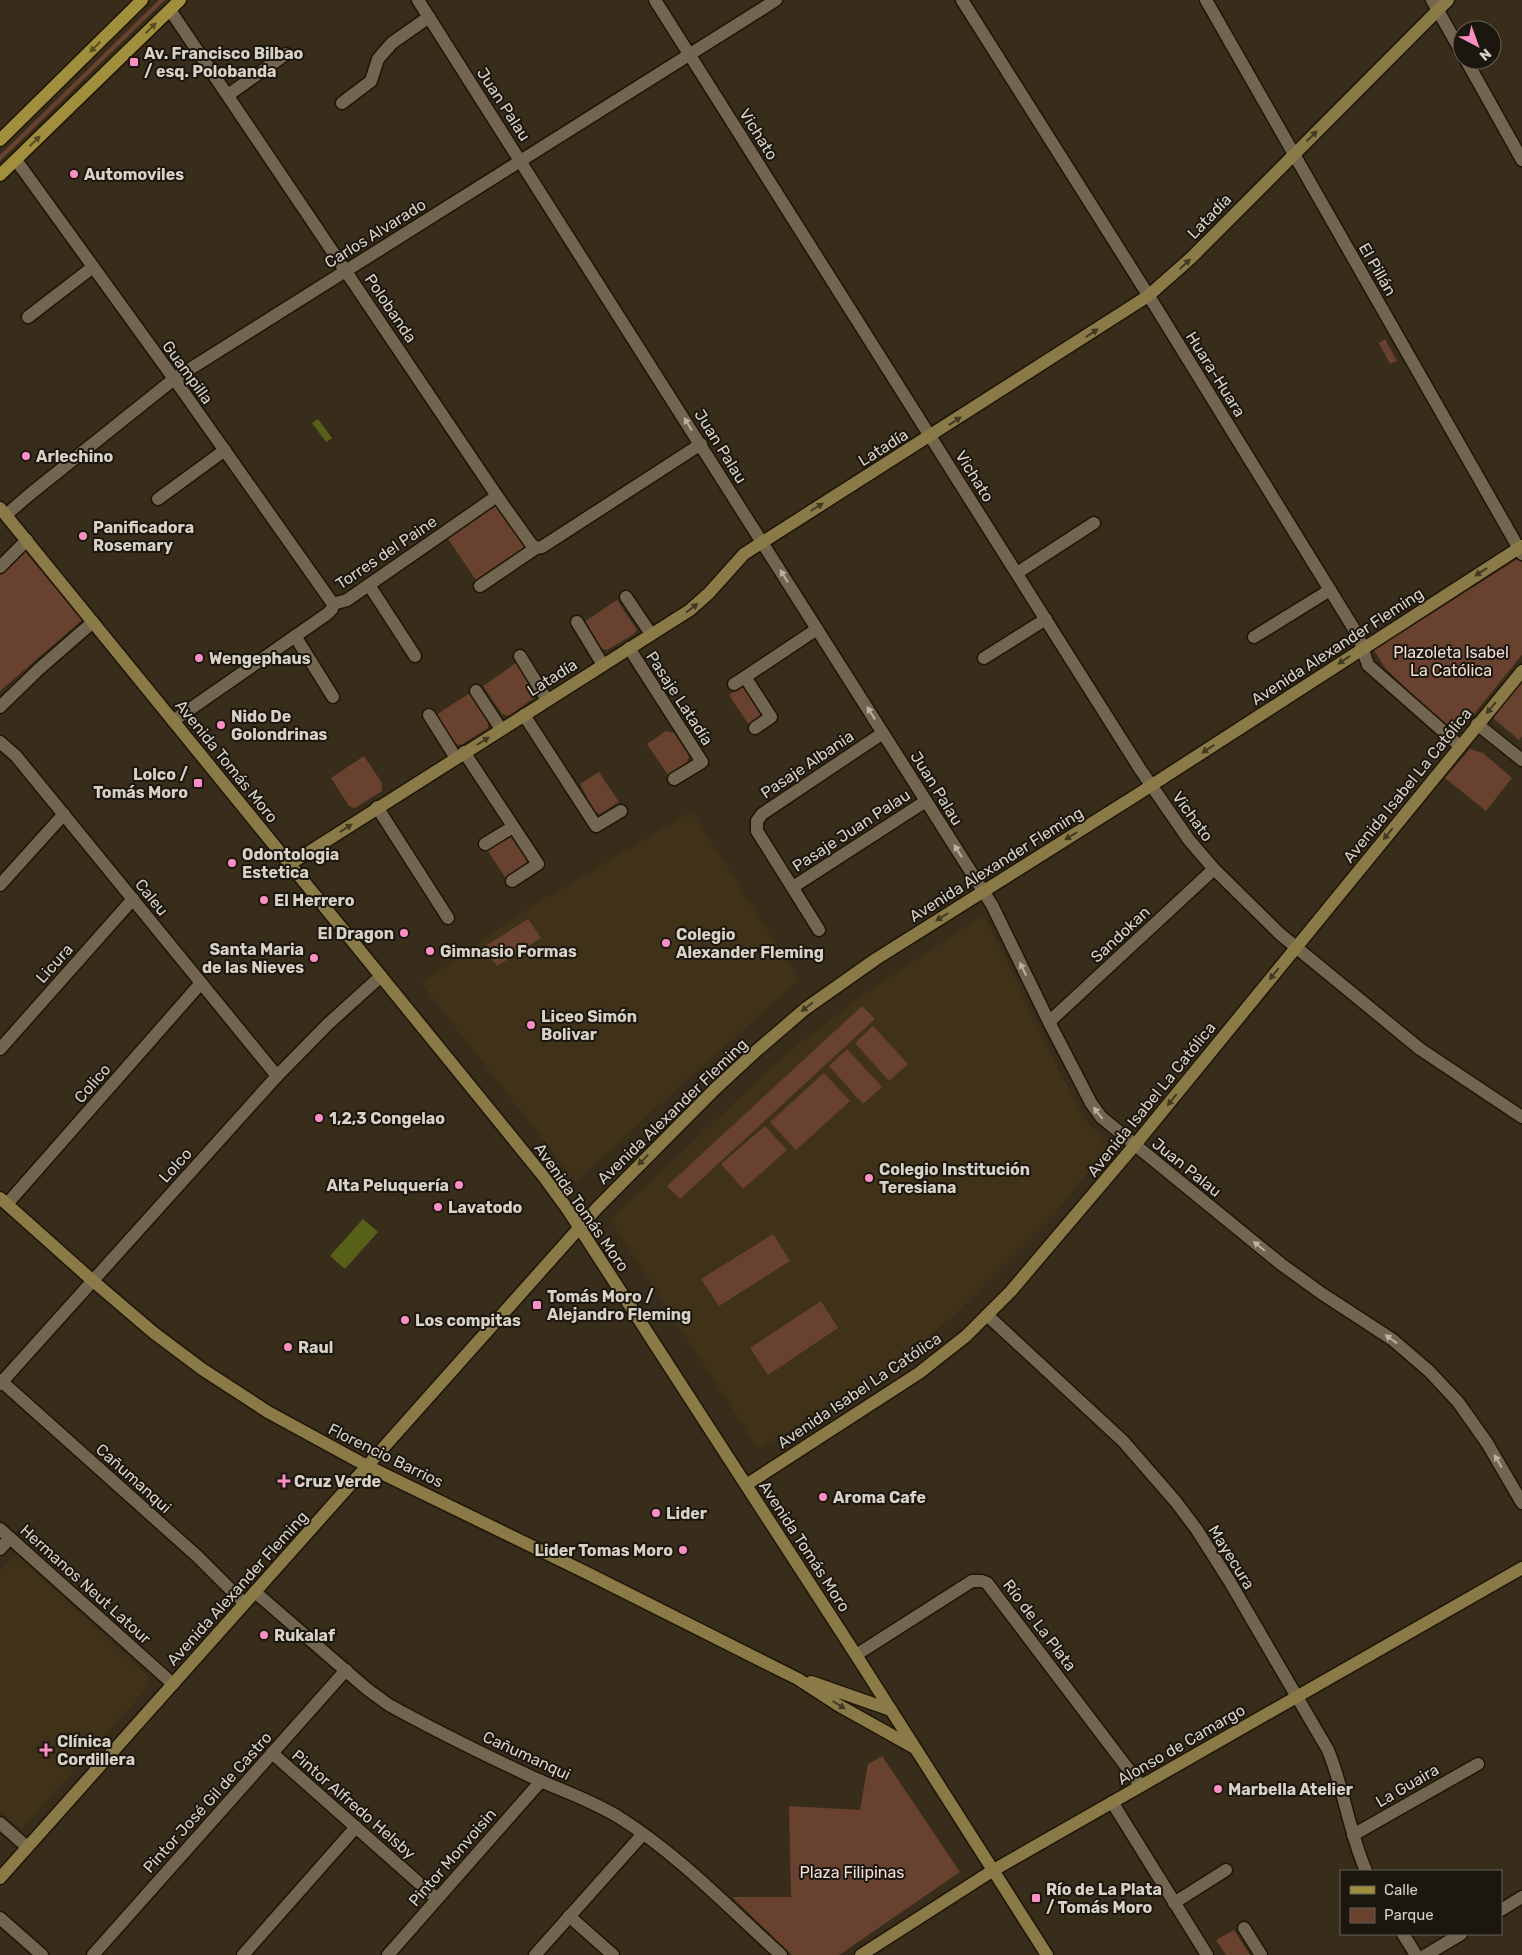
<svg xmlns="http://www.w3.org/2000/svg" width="1522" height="1955" viewBox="0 0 1522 1955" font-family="Rubik,sans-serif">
  <rect width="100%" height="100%" fill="#382d1a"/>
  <!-- built -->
  <g fill="#403218">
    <polygon points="692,811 799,980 659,1105 576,1182 421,983 532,906"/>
    <polygon points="980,917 985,917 1061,1074 1085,1119 1109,1146 1059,1209 952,1317 904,1356 759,1450 610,1220 785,1055 867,992"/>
    <polygon points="16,1554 148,1676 147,1688 21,1830 0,1811 0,1571"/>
  </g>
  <!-- green -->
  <g fill="#68412f">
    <polygon points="159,0 165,0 0,161 0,155"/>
    <polygon points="1385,339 1397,361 1390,364 1379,343"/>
    <polygon points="497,496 536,548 480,586 444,533"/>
    <polygon points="23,549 82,620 0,691 0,572"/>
    <polygon points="1522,556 1522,655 1456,736 1385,668 1374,650"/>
    <polygon points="617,600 637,630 634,634 607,650 602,649 584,622"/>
    <polygon points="516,663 534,691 534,698 508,716 502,714 483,686"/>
    <polygon points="1522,682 1522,736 1519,740 1493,718"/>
    <polygon points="743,686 747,688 761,711 760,717 749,725 729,695"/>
    <polygon points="470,693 488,720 488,728 461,745 455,744 436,715"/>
    <polygon points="666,731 674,733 689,756 687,762 668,775 647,744"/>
    <polygon points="1470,749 1483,753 1512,778 1486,811 1445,778"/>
    <polygon points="364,756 382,783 382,791 355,808 349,806 331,778"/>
    <polygon points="599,772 619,802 600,814 595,812 580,784"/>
    <polygon points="507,835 514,836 529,861 528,866 507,880 486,848"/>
    <polygon points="528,919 541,938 497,966 484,947"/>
    <polygon points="862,1006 875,1019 680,1199 667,1186"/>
    <polygon points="873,1026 908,1064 889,1081 855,1043"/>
    <polygon points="847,1049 882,1087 863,1104 829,1066"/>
    <polygon points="824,1073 850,1101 796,1150 770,1122"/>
    <polygon points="765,1126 787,1150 743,1189 721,1164"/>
    <polygon points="773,1234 790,1261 719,1306 701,1279"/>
    <polygon points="821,1301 838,1328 768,1375 750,1348"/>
    <polygon points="882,1756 960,1872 839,1955 792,1955 732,1897 791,1897 789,1806 860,1810 868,1764"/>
    <polygon points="1234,1930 1250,1955 1226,1955 1216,1940"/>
  </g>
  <!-- water -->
  <g fill="#566019">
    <polygon points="318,419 332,438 326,442 312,423"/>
    <polygon points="363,1219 378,1232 345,1269 330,1256"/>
  </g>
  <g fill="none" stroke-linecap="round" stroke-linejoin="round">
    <defs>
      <g id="street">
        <polyline points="418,0 992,905 1049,1022 1091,1103 1101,1117 1281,1264 1321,1293 1393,1340 1429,1371 1458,1402 1487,1443 1522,1503"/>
        <polyline points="655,0 1140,769 1189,840 1214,869 1280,934 1420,1049 1522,1117"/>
        <polyline points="962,0 1157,309 1354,629 1359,638 1368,665 1460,746"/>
        <polyline points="1206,0 1522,554"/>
        <polyline points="1432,0 1462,53"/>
        <polyline points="170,10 497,496 531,544 536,548"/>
        <polyline points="1466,60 1522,160"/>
        <polyline points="228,95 286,54"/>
        <polyline points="342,103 371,81 378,59 392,43 429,17"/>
        <polyline points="16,160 180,387 333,604"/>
        <polyline points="28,317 93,267"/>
        <polyline points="158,499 225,450"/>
        <polyline points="6,515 29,495 174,379 776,0"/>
        <polyline points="0,567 27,540"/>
        <polyline points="1017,573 1094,523"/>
        <polyline points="369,585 415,656"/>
        <polyline points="480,586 536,548 542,547 701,444"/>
        <polyline points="626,597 651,634"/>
        <polyline points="333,604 347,600 497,496"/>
        <polyline points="577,622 603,665"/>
        <polyline points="295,636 333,697"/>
        <polyline points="1254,637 1330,590"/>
        <polyline points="629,648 702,762 674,779"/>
        <polyline points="520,656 547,700"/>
        <polyline points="984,658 1046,619"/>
        <polyline points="734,684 745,677"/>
        <polyline points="476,691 501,729"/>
        <polyline points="0,707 39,669 93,622"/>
        <polyline points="429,715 456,758"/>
        <polyline points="524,715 596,826 621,811"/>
        <polyline points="173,721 327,614 332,609 333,604"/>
        <polyline points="1477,724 1522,760"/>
        <polyline points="755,728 771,717 745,677 817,629"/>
        <polyline points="0,742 16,756 277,1076"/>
        <polyline points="464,752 538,864 512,881"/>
        <polyline points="377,807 448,918"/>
        <polyline points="485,844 513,827"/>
        <polyline points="0,885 64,814"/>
        <polyline points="793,887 926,801"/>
        <polyline points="819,930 757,831 757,821 762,814 883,733"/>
        <polyline points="1049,1022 1214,869"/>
        <polyline points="0,1049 133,899"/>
        <polyline points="7,1204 201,983"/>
        <path d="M987,1315L1123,1441L1176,1502L1197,1530L1230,1582L1328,1750C1344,1789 1349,1832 1366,1871"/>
        <polyline points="0,1380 197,1556 244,1603"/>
        <polyline points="0,1384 277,1076 328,1024 381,976"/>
        <polyline points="0,1529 173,1684"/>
        <polyline points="0,1549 10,1538"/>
        <path d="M255,1592L367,1689L389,1705C436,1731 485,1755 534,1778C563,1791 593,1801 620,1818C679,1855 729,1908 781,1955"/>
        <polyline points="856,1655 972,1581 982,1581 987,1583 1141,1786"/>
        <polyline points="272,1753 437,1899"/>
        <polyline points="1112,1802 1207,1955"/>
        <polyline points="0,1823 27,1847"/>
        <polyline points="1353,1835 1478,1764"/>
        <polyline points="1174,1903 1226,1870"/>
        <polyline points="1501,1910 1522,1897"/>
        <polyline points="569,1916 613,1955"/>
        <polyline points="0,1918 42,1955"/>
        <polyline points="1244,1928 1261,1955"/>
        <polyline points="1403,1934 1416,1955"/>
        <polyline points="93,1955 346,1670"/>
        <polyline points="243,1955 356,1827"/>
        <polyline points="388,1955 541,1781"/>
        <polyline points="535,1955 643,1834"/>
        <polyline points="1426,1955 1461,1934"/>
      </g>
      <g id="secondary">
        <polyline points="0,508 471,1087 544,1177 568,1210 856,1655 1047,1955"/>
        <polyline points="290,864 690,610 709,593 744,554 1148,296 1191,258 1448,0"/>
        <polyline points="0,1198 93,1281 154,1333 202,1369 268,1412 367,1466 587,1573 798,1679 838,1705 913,1747"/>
        <polyline points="746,1485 919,1373 966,1336 1011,1291 1134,1146 1522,671"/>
        <polyline points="811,1682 891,1710"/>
        <polyline points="0,1878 597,1208 715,1089 755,1052 805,1009 876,959 1135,796 1522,546"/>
        <polyline points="861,1955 992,1871 1522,1568"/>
      </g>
      <g id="primary">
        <polyline points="0,140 142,0"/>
        <polyline points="0,175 180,0"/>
      </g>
    </defs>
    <!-- street casing -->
    <use href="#street" stroke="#1f1504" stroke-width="15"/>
    <!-- secondary casing -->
    <use href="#secondary" stroke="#1f1504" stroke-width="15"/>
    <!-- primary casing -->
    <use href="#primary" stroke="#1f1504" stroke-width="15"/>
    <!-- street -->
    <use href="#street" stroke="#726651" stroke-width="12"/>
    <!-- secondary -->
    <use href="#secondary" stroke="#897a47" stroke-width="12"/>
    <!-- primary -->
    <use href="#primary" stroke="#a18f3d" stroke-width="12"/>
  </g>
  <!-- one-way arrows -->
  <defs><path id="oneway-solid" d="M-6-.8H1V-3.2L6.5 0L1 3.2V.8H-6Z" transform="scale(1.25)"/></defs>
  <g fill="#574c23">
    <use href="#oneway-solid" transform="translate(151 28) rotate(-44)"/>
    <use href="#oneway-solid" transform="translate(95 47) rotate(135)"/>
    <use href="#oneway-solid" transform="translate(35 141) rotate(-44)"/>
  </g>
  <g fill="#423922">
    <use href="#oneway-solid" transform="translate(1312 136) rotate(-45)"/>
    <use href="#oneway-solid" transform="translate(1185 264) rotate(-43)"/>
    <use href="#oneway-solid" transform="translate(1092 333) rotate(-33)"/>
    <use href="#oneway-solid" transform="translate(955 421) rotate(-33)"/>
    <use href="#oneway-solid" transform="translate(817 507) rotate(-32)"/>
    <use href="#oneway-solid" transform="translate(1481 572) rotate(147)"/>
    <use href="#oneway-solid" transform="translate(692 608) rotate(-37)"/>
    <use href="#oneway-solid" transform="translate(1344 660) rotate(147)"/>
    <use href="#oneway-solid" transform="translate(1491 708) rotate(130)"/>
    <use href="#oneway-solid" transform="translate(483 741) rotate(-32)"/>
    <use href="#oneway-solid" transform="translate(1208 749) rotate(147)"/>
    <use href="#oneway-solid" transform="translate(346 828) rotate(-33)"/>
    <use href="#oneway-solid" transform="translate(1388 834) rotate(129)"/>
    <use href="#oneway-solid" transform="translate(1071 836) rotate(148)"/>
    <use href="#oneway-solid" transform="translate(942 917) rotate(148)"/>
    <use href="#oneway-solid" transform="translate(1274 974) rotate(129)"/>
    <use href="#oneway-solid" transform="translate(807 1007) rotate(142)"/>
    <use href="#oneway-solid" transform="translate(1172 1100) rotate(129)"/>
    <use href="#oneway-solid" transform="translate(643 1160) rotate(134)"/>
    <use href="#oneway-solid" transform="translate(839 1705) rotate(32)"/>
  </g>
  <g fill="#b9b1a3">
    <use href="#oneway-solid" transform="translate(688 424) rotate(-122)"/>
    <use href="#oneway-solid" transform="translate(784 576) rotate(-122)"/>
    <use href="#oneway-solid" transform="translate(871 713) rotate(-122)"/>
    <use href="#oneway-solid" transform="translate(958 851) rotate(-122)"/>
    <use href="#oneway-solid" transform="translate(1023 969) rotate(-116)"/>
    <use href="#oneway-solid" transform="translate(1098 1113) rotate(-128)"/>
    <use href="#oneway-solid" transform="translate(1259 1246) rotate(-141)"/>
    <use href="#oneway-solid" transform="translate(1391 1339) rotate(-144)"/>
    <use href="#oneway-solid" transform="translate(1498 1461) rotate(-120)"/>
  </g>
  <!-- markers -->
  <g fill="#fb8fc5" stroke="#1b160e" stroke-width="2">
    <rect x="129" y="57" width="10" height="10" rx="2.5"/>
    <circle cx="74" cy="174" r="5"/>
    <circle cx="26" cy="456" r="5"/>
    <circle cx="83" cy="536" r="5"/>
    <circle cx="199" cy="658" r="5"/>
    <circle cx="221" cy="725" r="5"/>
    <rect x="193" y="778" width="10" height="10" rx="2.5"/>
    <circle cx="232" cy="863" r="5"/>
    <circle cx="264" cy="900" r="5"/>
    <circle cx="404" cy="933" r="5"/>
    <circle cx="666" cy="943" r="5"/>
    <circle cx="430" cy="951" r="5"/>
    <circle cx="314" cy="958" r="5"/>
    <circle cx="531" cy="1025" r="5"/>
    <circle cx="319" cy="1118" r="5"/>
    <circle cx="869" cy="1178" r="5"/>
    <circle cx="459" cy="1185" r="5"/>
    <circle cx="438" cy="1207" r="5"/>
    <rect x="532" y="1300" width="10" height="10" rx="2.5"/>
    <circle cx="405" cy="1320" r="5"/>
    <circle cx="288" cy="1347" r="5"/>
    <path d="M281.5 1473.5h5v5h5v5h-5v5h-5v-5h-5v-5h5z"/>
    <circle cx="823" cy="1497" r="5"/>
    <circle cx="656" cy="1513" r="5"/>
    <circle cx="683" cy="1550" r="5"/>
    <circle cx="264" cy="1635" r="5"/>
    <path d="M43.5 1742.5h5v5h5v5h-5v5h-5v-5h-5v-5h5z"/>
    <circle cx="1218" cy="1789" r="5"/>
    <rect x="1031" y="1893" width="10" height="10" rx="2.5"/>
  </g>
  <g text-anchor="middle" stroke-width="4" stroke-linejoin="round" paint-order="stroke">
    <!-- poi labels -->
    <g font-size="16" font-weight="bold" fill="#d8d1c6" stroke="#1b160e" text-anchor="start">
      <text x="144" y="59">Av. Francisco Bilbao<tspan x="144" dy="18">/ esq. Polobanda</tspan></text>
      <text x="84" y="180">Automoviles</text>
      <text x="36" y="462">Arlechino</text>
      <text x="93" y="533">Panificadora<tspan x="93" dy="18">Rosemary</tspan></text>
      <text x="209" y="664">Wengephaus</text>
      <text x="231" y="722">Nido De<tspan x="231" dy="18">Golondrinas</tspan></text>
      <text x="188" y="780" text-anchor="end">Lolco /<tspan x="188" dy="18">Tomás Moro</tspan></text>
      <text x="242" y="860">Odontologia<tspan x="242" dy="18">Estetica</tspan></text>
      <text x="274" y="906">El Herrero</text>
      <text x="394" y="939" text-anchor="end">El Dragon</text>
      <text x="676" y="940">Colegio<tspan x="676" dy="18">Alexander Fleming</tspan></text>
      <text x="304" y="955" text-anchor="end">Santa Maria<tspan x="304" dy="18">de las Nieves</tspan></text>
      <text x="440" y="957">Gimnasio Formas</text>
      <text x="541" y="1022">Liceo Simón<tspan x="541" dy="18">Bolivar</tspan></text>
      <text x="329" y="1124">1,2,3 Congelao</text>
      <text x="879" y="1175">Colegio Institución<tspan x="879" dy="18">Teresiana</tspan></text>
      <text x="449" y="1191" text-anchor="end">Alta Peluquería</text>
      <text x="448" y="1213">Lavatodo</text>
      <text x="547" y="1302">Tomás Moro /<tspan x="547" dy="18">Alejandro Fleming</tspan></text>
      <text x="415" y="1326">Los compitas</text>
      <text x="298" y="1353">Raul</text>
      <text x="294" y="1487">Cruz Verde</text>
      <text x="833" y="1503">Aroma Cafe</text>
      <text x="666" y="1519">Lider</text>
      <text x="673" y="1556" text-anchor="end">Lider Tomas Moro</text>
      <text x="274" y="1641">Rukalaf</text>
      <text x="57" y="1747">Clínica<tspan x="57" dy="18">Cordillera</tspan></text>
      <text x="1228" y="1795">Marbella Atelier</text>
      <text x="1046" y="1895">Río de La Plata<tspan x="1046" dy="18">/ Tomás Moro</tspan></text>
    </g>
    <!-- street labels -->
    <g font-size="16" fill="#d8d1c6" stroke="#1b160e">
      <text transform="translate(504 104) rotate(57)" y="6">Juan Palau</text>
      <text transform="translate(759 134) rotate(58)" y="6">Vichato</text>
      <text transform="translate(1209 216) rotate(-46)" y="6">Latadía</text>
      <text transform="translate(375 233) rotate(-32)" y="6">Carlos Alvarado</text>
      <text transform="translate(1378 269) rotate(60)" y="6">El Pillán</text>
      <text transform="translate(391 308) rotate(56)" y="6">Polobanda</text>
      <text transform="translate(188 372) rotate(54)" y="6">Guampilla</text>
      <text transform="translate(1216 374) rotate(58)" y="6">Huara-Huara</text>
      <text transform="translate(721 446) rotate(58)" y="6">Juan Palau</text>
      <text transform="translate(883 447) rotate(-32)" y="6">Latadía</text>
      <text transform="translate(975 476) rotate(58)" y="6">Vichato</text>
      <text transform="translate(386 552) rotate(-34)" y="6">Torres del Paine</text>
      <text transform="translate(1337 646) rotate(-33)" y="6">Avenida Alexander Fleming</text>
      <text transform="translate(552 677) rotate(-32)" y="6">Latadía</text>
      <text transform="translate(680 698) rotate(57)" y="6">Pasaje Latadía</text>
      <text transform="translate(227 761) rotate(51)" y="6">Avenida Tomás Moro</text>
      <text transform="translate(807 764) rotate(-34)" y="6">Pasaje Albania</text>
      <text transform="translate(1407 785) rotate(-51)" y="6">Avenida Isabel La Católica</text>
      <text transform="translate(937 788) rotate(58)" y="6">Juan Palau</text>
      <text transform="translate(1193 816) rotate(54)" y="6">Vichato</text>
      <text transform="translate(851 830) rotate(-33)" y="6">Pasaje Juan Palau</text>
      <text transform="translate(996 864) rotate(-32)" y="6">Avenida Alexander Fleming</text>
      <text transform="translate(152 897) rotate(51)" y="6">Caleu</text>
      <text transform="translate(1120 934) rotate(-43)" y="6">Sandokan</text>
      <text transform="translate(54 963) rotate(-48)" y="6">Licura</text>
      <text transform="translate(92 1083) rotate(-49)" y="6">Colico</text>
      <text transform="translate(1151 1099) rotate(-51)" y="6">Avenida Isabel La Católica</text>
      <text transform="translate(672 1111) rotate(-44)" y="6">Avenida Alexander Fleming</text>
      <text transform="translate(175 1165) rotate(-48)" y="6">Lolco</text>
      <text transform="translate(1187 1167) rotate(39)" y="6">Juan Palau</text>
      <text transform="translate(582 1207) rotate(55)" y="6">Avenida Tomás Moro</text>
      <text transform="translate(859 1390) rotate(-34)" y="6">Avenida Isabel La Católica</text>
      <text transform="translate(386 1455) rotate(26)" y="6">Florencio Barrios</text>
      <text transform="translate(134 1478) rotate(42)" y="6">Cañumanqui</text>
      <text transform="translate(805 1546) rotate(57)" y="6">Avenida Tomás Moro</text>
      <text transform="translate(1232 1557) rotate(58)" y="6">Mayecura</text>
      <text transform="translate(86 1584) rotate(42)" y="6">Hermanos Neut Latour</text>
      <text transform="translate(237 1588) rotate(-48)" y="6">Avenida Alexander Fleming</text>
      <text transform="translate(1040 1625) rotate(53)" y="6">Río de La Plata</text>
      <text transform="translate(1181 1744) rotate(-30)" y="6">Alonso de Camargo</text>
      <text transform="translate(527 1755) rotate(25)" y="6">Cañumanqui</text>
      <text transform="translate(1407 1785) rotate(-30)" y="6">La Guaira</text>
      <text transform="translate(207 1802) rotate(-48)" y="6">Pintor José Gil de Castro</text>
      <text transform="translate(354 1804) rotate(41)" y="6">Pintor Alfredo Helsby</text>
      <text transform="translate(452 1857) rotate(-49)" y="6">Pintor Monvoisin</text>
    </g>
    <!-- park labels -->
    <g font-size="16" fill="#f3dfd7" stroke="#1b160e">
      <text x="1451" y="658">Plazoleta Isabel<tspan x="1451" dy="18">La Católica</tspan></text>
      <text x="852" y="1878">Plaza Filipinas</text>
    </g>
  </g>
  <!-- legend -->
  <rect x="1340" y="1870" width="162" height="65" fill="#1b160e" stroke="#676158"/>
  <rect x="1350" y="1886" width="25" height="8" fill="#a18f3d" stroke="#676158"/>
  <text x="1384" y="1895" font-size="15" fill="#d8d1c6">Calle</text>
  <rect x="1350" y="1908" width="25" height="15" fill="#68412f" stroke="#676158"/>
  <text x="1384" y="1920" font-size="15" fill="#d8d1c6">Parque</text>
  <!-- north arrow -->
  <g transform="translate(1477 45) rotate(139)"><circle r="24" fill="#1b160e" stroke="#676158"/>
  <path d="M0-4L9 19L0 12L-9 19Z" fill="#fb8fc5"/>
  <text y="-8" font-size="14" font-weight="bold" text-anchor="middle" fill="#d8d1c6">N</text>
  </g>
</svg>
